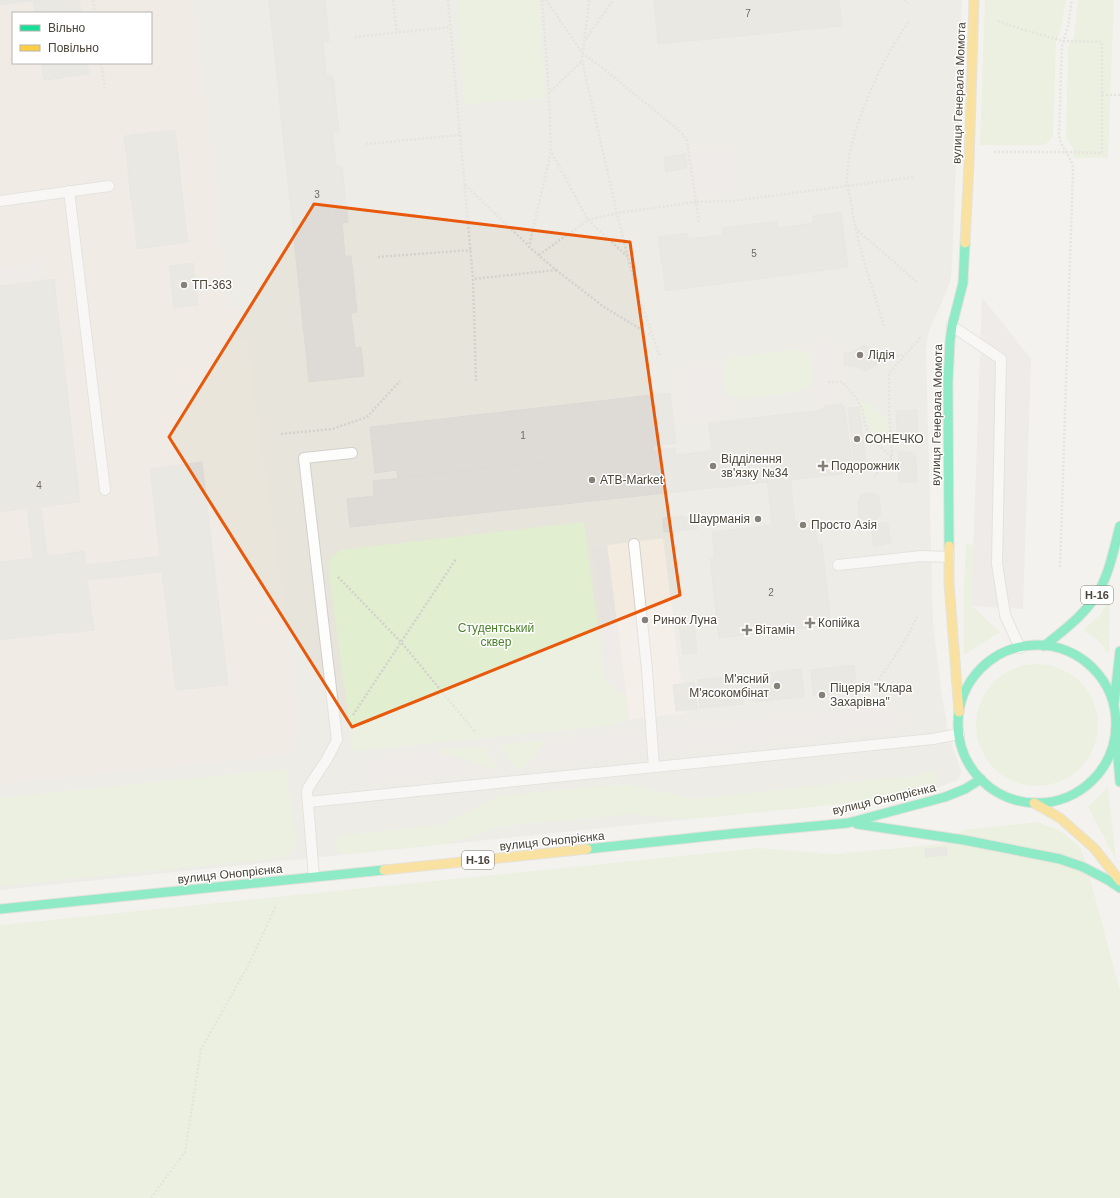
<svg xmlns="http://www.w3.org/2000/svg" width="1120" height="1198" viewBox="0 0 1120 1198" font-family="Arial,sans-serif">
  <rect width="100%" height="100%" fill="#f4f2ee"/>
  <!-- residential -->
  <path fill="#e7e4dc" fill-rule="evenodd" d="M0,0H962L952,267L950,283L928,334L926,351L933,623L941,690L950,740L961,770V774L958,780L915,796L0,890ZM13,13H151V63H13Z"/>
  <!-- commercial -->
  <polygon fill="#f3ebdf" points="663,538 685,713 629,720 607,545"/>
  <!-- education -->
  <path fill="#eae5da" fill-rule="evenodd" d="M0,0H192L221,220L218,227L228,306L237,309L239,341L247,342L300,723L299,735L288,755L0,784ZM13,13H151V63H13Z"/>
  <!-- green -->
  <g fill="#e1eecf">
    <polygon points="457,0 539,0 545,98 464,104"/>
    <polygon points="985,0 1066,0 1061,29 1056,43 1053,137 1045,145 980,145"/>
    <polygon points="1078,0 1114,0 1108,158 1073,158 1073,148 1066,138 1068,47 1074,37"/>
    <path d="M797,349C807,352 810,357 812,366C813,371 816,376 813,381C811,385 806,389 801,390C792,394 742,399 734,397C722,393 721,374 726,365C728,362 730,360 732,358Z"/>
    <path d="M860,401L869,403L887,420L889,443L887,446H884C874,433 864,421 858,406Z"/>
    <path d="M584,522L605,682L625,696L628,720L607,726L353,751L328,566C329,558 335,555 341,550Z"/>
    <polygon points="966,544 973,545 972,606 1000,632 964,655 964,585"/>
    <polygon points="1110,597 1109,654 1098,640 1083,630 1100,615"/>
    <circle cx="1037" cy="725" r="61"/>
    <polygon points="547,740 524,769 516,769 500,745"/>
    <polygon points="483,746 499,771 436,751"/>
    <polygon points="286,769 296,842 289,854 280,858 0,886 0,798"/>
    <path d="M933,770L937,787L914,796L862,802L690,819L628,814L504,826L445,844L347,854C340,854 336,851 335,844L339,836L344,835L441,825L501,796L510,795L626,784L693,799L880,779L916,776Z"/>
    <polygon points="1108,787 1116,860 1088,807"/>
    <polygon points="1040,822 1043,825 1058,829 1080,847 1086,863 1120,991 1120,1198 0,1198 0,925 759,848 833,854 951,843 962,830"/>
  </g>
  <!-- parking -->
  <g fill="#e6e3df">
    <polygon points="735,144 741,192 688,199 682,150"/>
    <polygon points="44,262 46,280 0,286 0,267"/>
    <polygon points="982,297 1031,359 1023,609 972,606 972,586"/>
    <polygon points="838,338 843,402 816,404 811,340"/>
    <polygon points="720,361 727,417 681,422 674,366"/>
    <polygon points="607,545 626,695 610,684 592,547"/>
    <polygon points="891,705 906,720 906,729 524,769 547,740"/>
    <polygon points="436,751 499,771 364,785 362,759"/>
  </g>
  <!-- building -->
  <g fill="#dedbd6" stroke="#dcd9d4">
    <polygon points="0,0 79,0 81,13 35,13 33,1 0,5"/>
    <polygon points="269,0 325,0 329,41 323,42 326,76 333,76 339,131 332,132 336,166 342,166 348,222 342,223 345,256 351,256 357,312 351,313 355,348 361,347 364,376 309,382"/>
    <polygon points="654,0 839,0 842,26 658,44"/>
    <polygon points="41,63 87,63 89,74 44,80"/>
    <polygon points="175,130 178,153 127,159 124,136"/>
    <polygon points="178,153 181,186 130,191 127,159"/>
    <polygon points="685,154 687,168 666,172 664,157"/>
    <polygon points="181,186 185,218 135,224 130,191"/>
    <polygon points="841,212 848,267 666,291 658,237 687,233 688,239 723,235 722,228 777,221 778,228 813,223 812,216"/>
    <polygon points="185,218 188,242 137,249 135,224"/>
    <polygon points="193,263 198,305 174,308 169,266"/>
    <polygon points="54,279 80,502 41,507 47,556 84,551 86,565 160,556 150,469 202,462 228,685 176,690 162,572 87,580 94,630 67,633 67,632 0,640 0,562 33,558 27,508 0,512 0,286"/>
    <polygon points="864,345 876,351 878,364 866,371 854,366 844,366 844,353 853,352"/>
    <polygon points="670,393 676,443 654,446 654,449 398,478 397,470 375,473 370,427"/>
    <polygon points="842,404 844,406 853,471 852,473 350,527 347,499 374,496 373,481 675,448 676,455 712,451 709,423 823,410 823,408 824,406"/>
    <polygon points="859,407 867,470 855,471 848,408"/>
    <polygon points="917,410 918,434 897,435 896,411"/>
    <polygon points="899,452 911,452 916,457 917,482 899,482"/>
    <polygon points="790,476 795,522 772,525 767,478"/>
    <polygon points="873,493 879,497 881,513 877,519 865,521 859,517 858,500 862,494"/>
    <polygon points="683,516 685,530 664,532 663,518"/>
    <polygon points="692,517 693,529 685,530 683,518"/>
    <polygon points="692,517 696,517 697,529 693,529"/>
    <polygon points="814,520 817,544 822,544 831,625 719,638 710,559 715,558 712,532"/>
    <polygon points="888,522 891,543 874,546 871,525"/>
    <polygon points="694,625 697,653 683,654 679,626"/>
    <polygon points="854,665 857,691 814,696 811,670"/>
    <polygon points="801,669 804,697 753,702 750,675"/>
    <polygon points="740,676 743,704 700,708 698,680"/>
    <polygon points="694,682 697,709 676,711 673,685"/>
    <polygon points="946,847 947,855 926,857 925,849"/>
  </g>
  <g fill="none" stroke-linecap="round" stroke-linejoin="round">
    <defs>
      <g id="lane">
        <polyline points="69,191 105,490"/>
        <polyline points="0,201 109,186"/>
        <polyline points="952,326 1001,359 997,564 1005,615 1020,648"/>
        <polyline points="634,544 647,670 654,767"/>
        <polyline points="838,565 922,556 949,557"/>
        <polyline points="308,802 933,739 959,734"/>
        <polyline points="314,877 307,792 308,788 327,759 337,740 304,458 352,453"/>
      </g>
      <g id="fast">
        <polyline points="949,546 948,382 950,341 952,326 963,283 965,243"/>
        <circle cx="1037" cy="724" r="79"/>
        <path d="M1044,646C1064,630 1086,614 1099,591C1110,571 1114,548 1120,526"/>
        <polyline points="1114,704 1120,651"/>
        <polyline points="1116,735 1120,782"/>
        <polyline points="857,824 964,840 1060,859 1083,867 1108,880 1120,888"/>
        <polyline points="587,849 729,834 848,823 945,797 965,789 981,779"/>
        <polyline points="0,909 384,870"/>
      </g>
      <g id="slow">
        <polyline points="965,243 969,164 974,0"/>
        <polyline points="949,546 949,583 959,712"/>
        <polyline points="1034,803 1060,818 1094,848 1120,881"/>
        <polyline points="384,870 587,849"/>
      </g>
    </defs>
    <!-- lane casing -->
    <use href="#lane" stroke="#d2d0cb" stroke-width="12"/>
    <!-- fast casing -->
    <use href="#fast" stroke="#d3cfc5" stroke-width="11"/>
    <!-- slow casing -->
    <use href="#slow" stroke="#d3cfc5" stroke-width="11"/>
    <!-- path -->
    <g stroke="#d3d2cc" stroke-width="2.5" stroke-dasharray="2 2" stroke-linecap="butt">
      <polyline points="93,0 95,13"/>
      <polyline points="393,0 397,33"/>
      <polyline points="448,0 473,279"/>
      <polyline points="542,0 549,93"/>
      <polyline points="546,0 583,54 604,69 682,133 687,141 696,202 732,201 915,177"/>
      <polyline points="589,0 582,61 617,213 628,258 639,297 660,357"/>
      <polyline points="904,0 908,3"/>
      <polyline points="355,37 451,27"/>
      <polyline points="586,39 613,0"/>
      <polyline points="101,63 105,88"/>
      <polyline points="1102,95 1120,95"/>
      <polyline points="366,144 460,135"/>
      <polyline points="994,152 1066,152 1102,153 1102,42 1063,41 1021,29 998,21"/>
      <polyline points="552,153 588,220 628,257"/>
      <polyline points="465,185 529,246"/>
      <polyline points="855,228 918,283"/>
      <polyline points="539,255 588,220 617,213 696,202 699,222"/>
      <polyline points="378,257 471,250"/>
      <polyline points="556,270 604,307 652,336"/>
      <path d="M884,326C872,286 857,245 851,203C850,194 846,184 847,176C848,150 857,125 866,102C878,72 890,48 909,21"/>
      <polyline points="877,358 904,355"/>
      <polyline points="476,381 473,279 556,270 529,247 551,152 549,93 582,61"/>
      <polyline points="828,382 842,382 854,395 862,408 866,428 878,445 892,457"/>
      <polyline points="281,434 332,429 367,417 400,381"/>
      <polyline points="874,477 892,457 889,409 889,373 921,337"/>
      <path d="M1060,567L1073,170C1073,157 1061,149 1059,136L1062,46L1068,26L1072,0"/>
      <polyline points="338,577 401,642 476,733"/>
      <path d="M874,686C890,664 906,641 917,617"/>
      <polyline points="353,715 456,559"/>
      <polyline points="151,1198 185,1152 201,1049 248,966 276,906"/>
    </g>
    <!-- lane -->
    <use href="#lane" stroke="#fdfdfc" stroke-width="10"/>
    <!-- fast -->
    <use href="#fast" stroke="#16e098" stroke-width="9"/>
    <!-- slow -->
    <use href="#slow" stroke="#ffcf43" stroke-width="9"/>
  </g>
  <!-- marked area -->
  <path d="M0 0H1120V1198H0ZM314,204L630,242L680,595L352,727L169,437Z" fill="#f4f2ee" fill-opacity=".55" fill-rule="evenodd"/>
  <path fill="none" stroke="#e8590c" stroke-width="3" stroke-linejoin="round" d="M314,204L630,242L680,595L352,727L169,437Z"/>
  <!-- markers -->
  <g fill="#868178" stroke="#fff" stroke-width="1.5">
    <circle cx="184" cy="285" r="4"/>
    <circle cx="860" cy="355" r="4"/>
    <circle cx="857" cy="439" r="4"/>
    <circle cx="713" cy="466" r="4"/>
    <path d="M821 460h4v4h4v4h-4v4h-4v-4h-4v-4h4z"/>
    <circle cx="592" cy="480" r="4"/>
    <circle cx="758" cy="519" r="4"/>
    <circle cx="803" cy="525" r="4"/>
    <circle cx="645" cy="620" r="4"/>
    <path d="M808 617h4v4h4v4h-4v4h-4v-4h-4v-4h4z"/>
    <path d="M745 624h4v4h4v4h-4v4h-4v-4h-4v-4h4z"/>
    <circle cx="777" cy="686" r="4"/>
    <circle cx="822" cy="695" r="4"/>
  </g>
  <g text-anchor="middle" stroke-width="3" stroke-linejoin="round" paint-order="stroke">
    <!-- number labels -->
    <g font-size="10" fill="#706a61">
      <text x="748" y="17">7</text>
      <text x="317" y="198">3</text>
      <text x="754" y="257">5</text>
      <text x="523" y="439">1</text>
      <text x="39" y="489">4</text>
      <text x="771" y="596">2</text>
    </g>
    <!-- shield labels -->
    <g fill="#fff" stroke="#817c74" stroke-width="1">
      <rect x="1081" y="586" width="32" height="18" rx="3"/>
      <rect x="462" y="851" width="32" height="18" rx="3"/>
    </g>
    <g font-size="11" font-weight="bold" fill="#4b4439">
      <text x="1097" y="599">Н-16</text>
      <text x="478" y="864">Н-16</text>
    </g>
    <!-- street labels -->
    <g font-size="12" fill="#4b4439" stroke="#fff">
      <text transform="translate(959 93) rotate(-88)" y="4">вулиця Генерала Момота</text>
      <text transform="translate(937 415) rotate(-89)" y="4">вулиця Генерала Момота</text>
      <text transform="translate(884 799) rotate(-13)" y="4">вулиця Онопрієнка</text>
      <text transform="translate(552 841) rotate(-6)" y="4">вулиця Онопрієнка</text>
      <text transform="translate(230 874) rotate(-6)" y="4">вулиця Онопрієнка</text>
    </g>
    <!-- poi labels -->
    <g font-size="12" fill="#4b4439" stroke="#fff" text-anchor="start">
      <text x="192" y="289">ТП-363</text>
      <text x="868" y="359">Лідія</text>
      <text x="865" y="443">СОНЕЧКО</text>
      <text x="721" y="463">Відділення<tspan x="721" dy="14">зв'язку №34</tspan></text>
      <text x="831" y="470">Подорожник</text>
      <text x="600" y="484">ATB-Market</text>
      <text x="750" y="523" text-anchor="end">Шаурманія</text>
      <text x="811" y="529">Просто Азія</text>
      <text x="653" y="624">Ринок Луна</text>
      <text x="818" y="627">Копійка</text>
      <text x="755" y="634">Вітамін</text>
      <text x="769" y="683" text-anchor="end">М'ясний<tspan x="769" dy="14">М'ясокомбінат</tspan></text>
      <text x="830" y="692">Піцерія "Клара<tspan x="830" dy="14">Захарівна"</tspan></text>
    </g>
    <!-- park labels -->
    <g font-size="12" fill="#4a7f2a" stroke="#fff">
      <text x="496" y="632">Студентський<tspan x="496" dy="14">сквер</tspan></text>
    </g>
  </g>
  <!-- legend -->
  <rect x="12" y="12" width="140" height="52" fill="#ffffff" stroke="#b7b4b0"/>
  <rect x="20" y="25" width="20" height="6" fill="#16e098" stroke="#b7b4b0"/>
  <text x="48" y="32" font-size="12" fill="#4b4439">Вільно</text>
  <rect x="20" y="45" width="20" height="6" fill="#ffcf43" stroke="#b7b4b0"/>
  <text x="48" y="52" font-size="12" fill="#4b4439">Повільно</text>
</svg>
